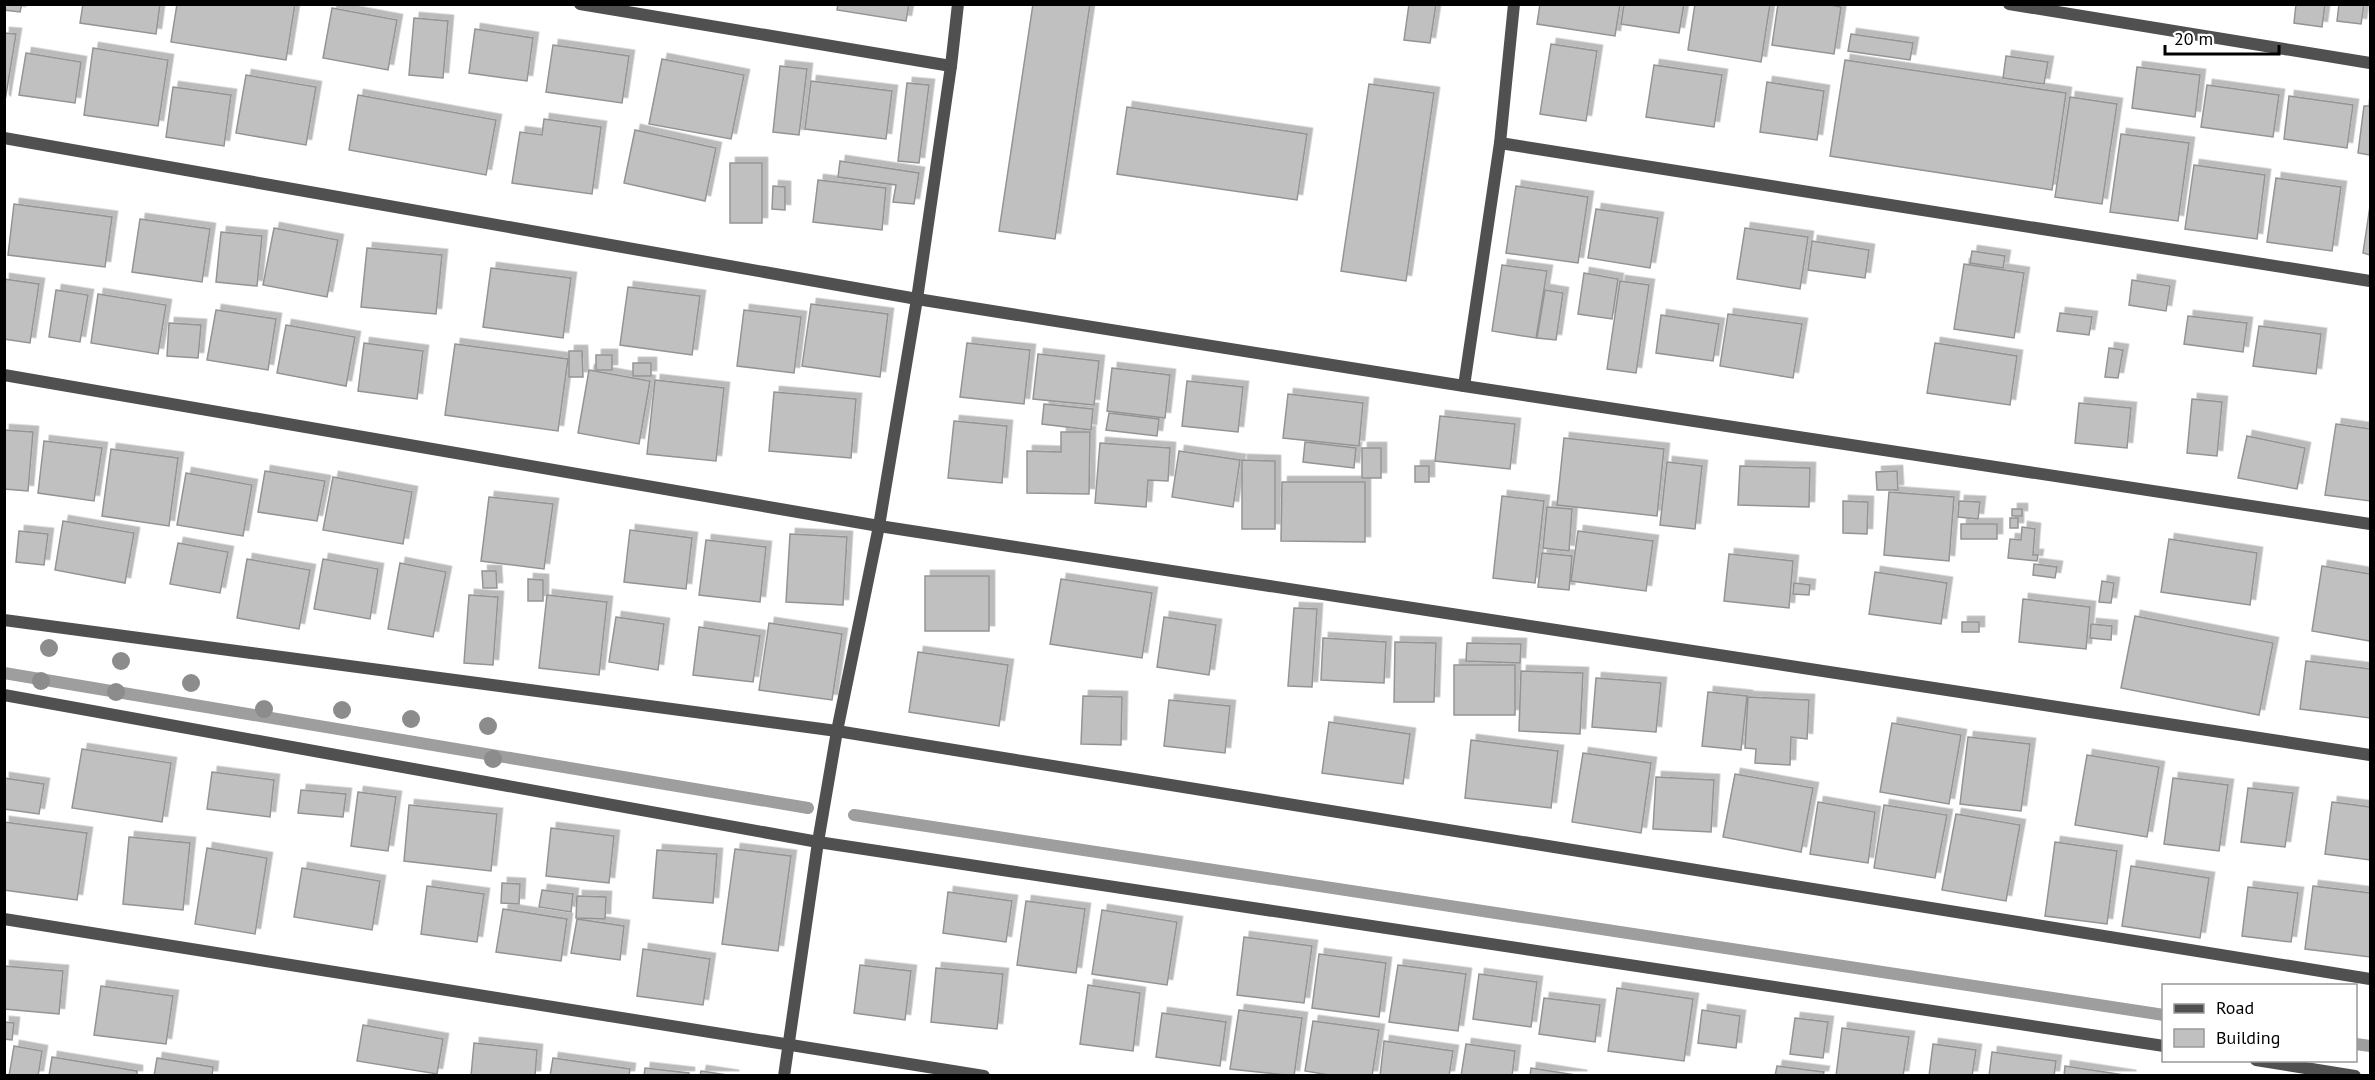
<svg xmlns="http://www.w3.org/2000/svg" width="2375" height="1080" viewBox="0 0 2375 1080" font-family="'PT Sans',sans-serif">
  <defs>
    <filter id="shadow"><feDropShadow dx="5.5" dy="-5.5" stdDeviation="0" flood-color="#0004"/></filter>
  </defs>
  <rect width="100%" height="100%" fill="#fff"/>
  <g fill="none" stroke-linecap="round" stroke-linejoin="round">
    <!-- stream -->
    <g stroke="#9e9e9e" stroke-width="12">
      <polyline points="4,673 808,808"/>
      <polyline points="854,815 2164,1015"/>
      <polyline points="2356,1044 2370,1046"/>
    </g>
  </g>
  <!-- building -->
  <g fill="#c0c0c0" stroke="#949494" stroke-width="1.5" filter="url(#shadow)">
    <polygon points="4,4 22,4 20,12 4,10"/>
    <polygon points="83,4 160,4 156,34 80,23"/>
    <polygon points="177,4 295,4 286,60 171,42"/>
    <polygon points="838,4 909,4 906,21 837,10"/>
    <polygon points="1033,4 1090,4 1055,239 999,231"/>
    <polygon points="1409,4 1436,4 1430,43 1404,40"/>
    <polygon points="1540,4 1620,4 1615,36 1537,24"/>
    <polygon points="1624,4 1684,4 1679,33 1621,24"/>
    <polygon points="1695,4 1770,4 1761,62 1688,50"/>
    <polygon points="1778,4 1825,4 1841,7 1834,54 1772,45"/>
    <polygon points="2296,4 2325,4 2322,27 2294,23"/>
    <polygon points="2339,4 2364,4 2361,24 2337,21"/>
    <polygon points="332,8 397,20 388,70 323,58"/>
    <polygon points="414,18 448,21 443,78 409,75"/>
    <polygon points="475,29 533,38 527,81 469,73"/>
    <polygon points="4,33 16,34 5,101 4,100"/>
    <polygon points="1851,34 1913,43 1910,60 1848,51"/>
    <polygon points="1551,44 1597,51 1586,121 1540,114"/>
    <polygon points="553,45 629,56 622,103 546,92"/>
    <polygon points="93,48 168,60 158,126 84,115"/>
    <polygon points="26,53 81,62 75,103 19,95"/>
    <polygon points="2006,56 2048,62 2044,84 2003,78"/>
    <polygon points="662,59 744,75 731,139 649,124"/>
    <polygon points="1845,60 2066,93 2052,190 1830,156"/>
    <polygon points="1654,65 1722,75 1714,127 1646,117"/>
    <polygon points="780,66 807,69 799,135 773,132"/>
    <polygon points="2137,67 2200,75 2195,117 2132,108"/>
    <polygon points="246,75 316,87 306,145 236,133"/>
    <polygon points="811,81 892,91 886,139 805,129"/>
    <polygon points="1767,82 1824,91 1817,140 1760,132"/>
    <polygon points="907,83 929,85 919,163 898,161"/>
    <polygon points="1369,84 1434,93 1406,281 1341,271"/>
    <polygon points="2207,85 2279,95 2273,137 2201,127"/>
    <polygon points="173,87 231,95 224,146 166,137"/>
    <polygon points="358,95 496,120 486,175 349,150"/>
    <polygon points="2289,96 2353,105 2347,148 2284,139"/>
    <polygon points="2070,97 2117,104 2102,204 2055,197"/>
    <polygon points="2364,106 2370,106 2370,155 2358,153"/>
    <polygon points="1127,107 1307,134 1297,200 1117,174"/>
    <polygon points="544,119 601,127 592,194 512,183 520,132 542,135"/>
    <polygon points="635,130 716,148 705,201 624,183"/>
    <polygon points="2121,134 2189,143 2178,221 2110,212"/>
    <polygon points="840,161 919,173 914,204 893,202 896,185 838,177"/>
    <rect x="730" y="163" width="32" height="60"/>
    <polygon points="2194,165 2265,175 2257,239 2185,229"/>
    <polygon points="2276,178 2341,187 2332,251 2267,242"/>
    <polygon points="818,180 886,188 882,230 813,222"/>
    <polygon points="773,186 785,187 785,210 772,209"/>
    <polygon points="1516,186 1588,197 1578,263 1506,253"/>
    <polygon points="14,204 112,217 105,267 8,255"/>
    <polygon points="2370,206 2370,255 2363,253"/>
    <polygon points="1596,209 1658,218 1650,268 1588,258"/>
    <polygon points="140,219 210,229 202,282 132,272"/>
    <polygon points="274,228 338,240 327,297 263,285"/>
    <polygon points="1745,228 1808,237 1800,289 1737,279"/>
    <polygon points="221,232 262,236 257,286 216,282"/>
    <polygon points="1812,241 1869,250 1865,278 1808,270"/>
    <polygon points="367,248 442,255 436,314 361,307"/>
    <polygon points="1972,251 2005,256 2003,268 1970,263"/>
    <polygon points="1964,264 2024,273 2014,338 1954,329"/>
    <polygon points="1502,265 1547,271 1536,338 1492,331"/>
    <polygon points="491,268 571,278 563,338 483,327"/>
    <polygon points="1584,273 1618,279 1612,319 1578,314"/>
    <polygon points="4,279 39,284 30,343 4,339"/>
    <polygon points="2132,280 2170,286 2166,311 2129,305"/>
    <polygon points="1620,281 1649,285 1636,373 1607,369"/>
    <polygon points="628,287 700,296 692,355 620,345"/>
    <polygon points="56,290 88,295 80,342 49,337"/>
    <polygon points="1545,290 1563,293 1556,340 1537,338"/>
    <polygon points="98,294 166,305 158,354 91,343"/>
    <polygon points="811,304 888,314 880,377 802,366"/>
    <polygon points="216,310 276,319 268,370 207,360"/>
    <polygon points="744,310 801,317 794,373 737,366"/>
    <polygon points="2060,313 2092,317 2089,335 2057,331"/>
    <polygon points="1728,314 1802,324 1793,378 1720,366"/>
    <polygon points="1661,315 1719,324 1713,361 1656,353"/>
    <polygon points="2188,316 2247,323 2243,352 2184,344"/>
    <polygon points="169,323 201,325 198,358 167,356"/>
    <polygon points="286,325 355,337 346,386 277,373"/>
    <polygon points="2259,326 2321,334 2316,374 2253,366"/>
    <polygon points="364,343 423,351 417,399 358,391"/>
    <polygon points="967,343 1030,350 1024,404 960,397"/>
    <polygon points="1935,343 2017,356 2010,405 1927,393"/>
    <polygon points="455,344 568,359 558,431 445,415"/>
    <polygon points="2109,348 2123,350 2118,378 2105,377"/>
    <polygon points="569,351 582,351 583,377 569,377"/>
    <polygon points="1038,354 1099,361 1094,405 1033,399"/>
    <rect x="596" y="355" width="16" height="15"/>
    <rect x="633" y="363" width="18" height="13"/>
    <polygon points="1112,368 1170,375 1165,418 1107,411"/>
    <polygon points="589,370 650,381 639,444 578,433"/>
    <polygon points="655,380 724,388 716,461 647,454"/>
    <polygon points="1187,381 1243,387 1238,432 1182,426"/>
    <polygon points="774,392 856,399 851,458 769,451"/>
    <polygon points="1288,394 1363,403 1359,446 1283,438"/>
    <polygon points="2192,399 2222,402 2217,456 2187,453"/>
    <polygon points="2079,403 2131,408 2127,448 2075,443"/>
    <polygon points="1044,404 1093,409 1091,430 1042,424"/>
    <polygon points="1109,413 1159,419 1157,436 1106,430"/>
    <polygon points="1440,416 1515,424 1510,469 1435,461"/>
    <polygon points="954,421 1007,426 1002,483 948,478"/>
    <polygon points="2336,424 2370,429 2370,501 2325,495"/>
    <polygon points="4,430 33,432 28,491 4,489"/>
    <polygon points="1061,432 1090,432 1089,494 1027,493 1027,451 1061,452"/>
    <polygon points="2247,436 2305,448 2297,489 2238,478"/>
    <polygon points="1564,438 1664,449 1657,516 1557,505"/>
    <polygon points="44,441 102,448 94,501 38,493"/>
    <polygon points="1305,442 1356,448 1354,468 1303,462"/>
    <polygon points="1100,443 1170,448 1168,481 1148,480 1146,507 1095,503"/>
    <rect x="1362" y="448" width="19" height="30"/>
    <polygon points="111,449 178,458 169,526 102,516"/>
    <polygon points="1179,451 1240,460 1233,507 1172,497"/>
    <polygon points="1242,460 1275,461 1275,529 1242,529"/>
    <polygon points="1667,462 1702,466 1695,529 1660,525"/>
    <rect x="1415" y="466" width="14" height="16"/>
    <polygon points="1740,466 1810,468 1809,507 1738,505"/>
    <polygon points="265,471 325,481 317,521 258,512"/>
    <polygon points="1897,471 1898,490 1877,490 1876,472"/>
    <polygon points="186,473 252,485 243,536 177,525"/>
    <polygon points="333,477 412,492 403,544 323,530"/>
    <polygon points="1282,482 1365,482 1365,542 1281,541"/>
    <polygon points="1889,492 1954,497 1949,561 1884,555"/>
    <polygon points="1502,496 1544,501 1535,583 1493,578"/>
    <polygon points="489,497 553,504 544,569 481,561"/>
    <polygon points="1843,501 1868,502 1867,534 1843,533"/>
    <polygon points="1959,501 1980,502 1978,519 1958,517"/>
    <polygon points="1547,507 1572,509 1569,551 1543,548"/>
    <rect x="2012" y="509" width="10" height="7"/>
    <rect x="2010" y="518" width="8" height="10"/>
    <polygon points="63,521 134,533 125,583 55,570"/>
    <rect x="1961" y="524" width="36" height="15"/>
    <polygon points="2022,527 2035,529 2033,555 2038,555 2037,561 2008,558 2010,539 2021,540"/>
    <polygon points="630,530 692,538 686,589 624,582"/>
    <polygon points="19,531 48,534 44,565 16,562"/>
    <polygon points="1578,531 1653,541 1646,591 1571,581"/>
    <polygon points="790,534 847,537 843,605 786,602"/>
    <polygon points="2169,539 2257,553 2250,605 2161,592"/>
    <polygon points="706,540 766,547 760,602 699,595"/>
    <polygon points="178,543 228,552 220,593 170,584"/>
    <polygon points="1542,553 1572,556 1569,590 1538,587"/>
    <polygon points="1729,554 1793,561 1789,608 1724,601"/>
    <polygon points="247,559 310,570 299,629 237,618"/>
    <polygon points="323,559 378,569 370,619 314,609"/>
    <polygon points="400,563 446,572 433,637 388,629"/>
    <polygon points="2034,564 2057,567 2055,578 2033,575"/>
    <polygon points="2322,566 2370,574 2370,641 2312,631"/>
    <polygon points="482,571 496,571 497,588 483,588"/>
    <polygon points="1875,572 1947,583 1941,624 1869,614"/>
    <rect x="925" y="576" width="64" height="55"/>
    <polygon points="528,579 543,580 543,601 528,601"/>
    <polygon points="1061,579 1152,593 1142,658 1050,644"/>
    <polygon points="2102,581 2114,583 2111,603 2099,602"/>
    <polygon points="1794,583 1810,585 1809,595 1793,594"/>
    <polygon points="469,595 498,597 493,665 464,663"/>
    <polygon points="547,595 607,602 599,675 539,668"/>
    <polygon points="2023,599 2090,607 2086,649 2019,642"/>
    <polygon points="1294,608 1317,609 1312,687 1288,686"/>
    <polygon points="2135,616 2273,643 2259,715 2121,688"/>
    <polygon points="616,617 664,624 658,670 609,662"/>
    <polygon points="1164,617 1216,625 1209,675 1157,667"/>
    <rect x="1962" y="622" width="17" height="10"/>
    <polygon points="769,623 842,634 832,700 759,690"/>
    <polygon points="2091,624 2112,626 2111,640 2090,638"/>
    <polygon points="699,627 760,636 753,682 693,675"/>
    <polygon points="1323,638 1386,642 1384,683 1321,680"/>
    <polygon points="1395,642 1436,643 1434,702 1394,702"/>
    <polygon points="1467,643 1521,644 1520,663 1466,661"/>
    <polygon points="918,652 1008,665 999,726 909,712"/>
    <polygon points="2306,661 2370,669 2370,718 2300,709"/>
    <rect x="1454" y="665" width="61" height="50"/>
    <polygon points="1521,671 1583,673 1580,734 1519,731"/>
    <polygon points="1596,678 1661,683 1656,732 1592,727"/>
    <polygon points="1708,692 1747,696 1741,750 1702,746"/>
    <polygon points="1083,696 1122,697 1121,745 1081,744"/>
    <polygon points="1748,697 1809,700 1807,739 1791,737 1790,765 1755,763 1756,749 1745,748"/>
    <polygon points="1169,700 1230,706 1225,753 1164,746"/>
    <polygon points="1329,722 1410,734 1403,784 1322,773"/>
    <polygon points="1892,723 1961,735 1949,804 1880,792"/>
    <polygon points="1968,737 2030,744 2021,811 1960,804"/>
    <polygon points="1471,740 1558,751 1551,808 1465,798"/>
    <polygon points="82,749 171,763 162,822 72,808"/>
    <polygon points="1583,753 1651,763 1641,833 1572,822"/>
    <polygon points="2087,755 2159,767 2147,837 2075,825"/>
    <polygon points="212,772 274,780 270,817 207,809"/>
    <polygon points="1735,774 1813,788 1801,852 1723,837"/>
    <polygon points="1656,777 1714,780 1711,832 1653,829"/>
    <polygon points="4,778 44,784 39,814 4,809"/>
    <polygon points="2173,778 2228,785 2219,851 2164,844"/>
    <polygon points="2248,788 2293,793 2285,847 2241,842"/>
    <polygon points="301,790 346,794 343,817 298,813"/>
    <polygon points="358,792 396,797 388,851 351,846"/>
    <polygon points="1818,802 1875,812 1868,863 1810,854"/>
    <polygon points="2332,802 2370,807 2370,860 2325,854"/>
    <polygon points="409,805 497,814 491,871 404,861"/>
    <polygon points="1884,805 1947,815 1935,878 1874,868"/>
    <polygon points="1956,814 2020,825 2006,901 1942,890"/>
    <polygon points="4,822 87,833 77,900 4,890"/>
    <polygon points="551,828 614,836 609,883 546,876"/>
    <polygon points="129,837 190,843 183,910 123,904"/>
    <polygon points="2055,842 2117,851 2107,924 2045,916"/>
    <polygon points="207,848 267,858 255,934 195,924"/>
    <polygon points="735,849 791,856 778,951 722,944"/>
    <polygon points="657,850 717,854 713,903 653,898"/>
    <polygon points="2131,866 2209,878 2200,938 2122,926"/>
    <polygon points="302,868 380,881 372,930 294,917"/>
    <polygon points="502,883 520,884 519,904 501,903"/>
    <polygon points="427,886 484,894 477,942 421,934"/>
    <polygon points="2313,886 2370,893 2370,957 2305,949"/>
    <polygon points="2248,887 2298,893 2291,942 2242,936"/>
    <polygon points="542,890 573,894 571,912 539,907"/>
    <polygon points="948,892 1012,901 1006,942 943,933"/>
    <polygon points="577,896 606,897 605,919 576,918"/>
    <polygon points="1026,901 1085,909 1076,973 1017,965"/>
    <polygon points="503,909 567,919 561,961 496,952"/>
    <polygon points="1102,910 1177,922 1167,985 1092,974"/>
    <polygon points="577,919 624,926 620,960 571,953"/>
    <polygon points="1244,937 1312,946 1304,1003 1237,995"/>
    <polygon points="643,949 710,959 703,1005 637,996"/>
    <polygon points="1319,954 1386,963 1379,1017 1312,1008"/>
    <polygon points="860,965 911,971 905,1020 854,1013"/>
    <polygon points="1398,965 1466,974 1458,1031 1389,1022"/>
    <polygon points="4,966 63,971 59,1014 4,1009"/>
    <polygon points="936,968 1003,974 997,1029 931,1022"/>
    <polygon points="1479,974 1537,982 1531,1027 1473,1019"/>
    <polygon points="1088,985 1140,993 1133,1051 1080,1044"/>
    <polygon points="101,986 173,996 166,1044 94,1035"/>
    <polygon points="1617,988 1693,999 1684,1061 1608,1051"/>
    <polygon points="1544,998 1600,1005 1595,1042 1539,1034"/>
    <polygon points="1239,1010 1302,1018 1294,1076 1230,1069"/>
    <polygon points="1702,1010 1740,1016 1736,1048 1698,1043"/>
    <polygon points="1162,1013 1226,1022 1220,1066 1156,1057"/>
    <polygon points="1795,1018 1828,1022 1823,1058 1790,1054"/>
    <polygon points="1313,1021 1379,1030 1372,1076 1335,1076 1305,1071"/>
    <polygon points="4,1022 14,1023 12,1040 4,1039"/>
    <polygon points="363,1025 443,1039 437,1074 357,1061"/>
    <polygon points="1842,1028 1909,1037 1903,1076 1836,1076"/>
    <polygon points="1384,1041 1453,1051 1449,1076 1380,1076"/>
    <polygon points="474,1043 537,1050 535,1076 471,1076"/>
    <polygon points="1466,1044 1515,1051 1512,1076 1461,1076"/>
    <polygon points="1933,1044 1976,1050 1972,1076 1929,1076"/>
    <polygon points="14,1046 42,1051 38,1076 9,1076"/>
    <polygon points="1992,1052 2056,1061 2054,1076 1989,1076"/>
    <polygon points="52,1057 137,1071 137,1076 49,1076"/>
    <polygon points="157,1058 213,1067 212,1076 154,1076"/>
    <polygon points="553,1058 630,1069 629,1076 550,1076"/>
    <polygon points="1777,1066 1824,1072 1823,1076 1775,1076"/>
    <polygon points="2065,1066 2131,1076 2064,1076"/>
    <polygon points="645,1068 689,1073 689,1076 644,1076"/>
    <polygon points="1531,1068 1582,1076 1530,1076"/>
    <polygon points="701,1071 734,1076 700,1076"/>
  </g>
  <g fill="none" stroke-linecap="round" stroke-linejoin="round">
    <!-- minor -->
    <g stroke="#505050" stroke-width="12">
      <polyline points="580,4 951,66"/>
      <polyline points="2009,4 2370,63"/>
      <polyline points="4,138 917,299 1464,386 2370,524"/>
      <polyline points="1500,143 2370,281"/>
      <polyline points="4,375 879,526 2370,755"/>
      <polyline points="1464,386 1500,143 1514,4"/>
      <polyline points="4,620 837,731 2370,979"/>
      <polyline points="4,695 818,842 2164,1046"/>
      <polyline points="4,919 984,1076"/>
      <polyline points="2256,1060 2355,1076"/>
      <polyline points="784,1076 818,842 837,731 879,526 917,299 951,66 958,4"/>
    </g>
  </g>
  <!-- trees -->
  <g fill="#8c8c8c">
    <circle cx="49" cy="648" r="9"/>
    <circle cx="121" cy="661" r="9"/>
    <circle cx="41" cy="681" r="9"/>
    <circle cx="191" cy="683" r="9"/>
    <circle cx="116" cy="692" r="9"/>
    <circle cx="264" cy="709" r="9"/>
    <circle cx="342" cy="710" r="9"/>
    <circle cx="411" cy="719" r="9"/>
    <circle cx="488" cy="726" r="9"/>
    <circle cx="493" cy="759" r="9"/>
  </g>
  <!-- border -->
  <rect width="2375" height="1080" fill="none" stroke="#000000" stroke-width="12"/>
  <!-- legend -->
  <rect x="2162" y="984" width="195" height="78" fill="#ffffff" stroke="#999999" stroke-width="1.5"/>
  <rect x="2174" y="1004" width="30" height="9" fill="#505050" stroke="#999999" stroke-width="1.5"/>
  <text x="2216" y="1014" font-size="18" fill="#000000">Road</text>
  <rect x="2174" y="1029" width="30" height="18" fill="#c0c0c0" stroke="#999999" stroke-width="1.5"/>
  <text x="2216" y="1044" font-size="18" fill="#000000">Building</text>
  <!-- scale -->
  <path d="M2165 45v9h114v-9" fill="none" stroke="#000000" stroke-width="3"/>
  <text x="2174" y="45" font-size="18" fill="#000000" stroke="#ffffff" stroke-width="4.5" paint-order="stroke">20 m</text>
</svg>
